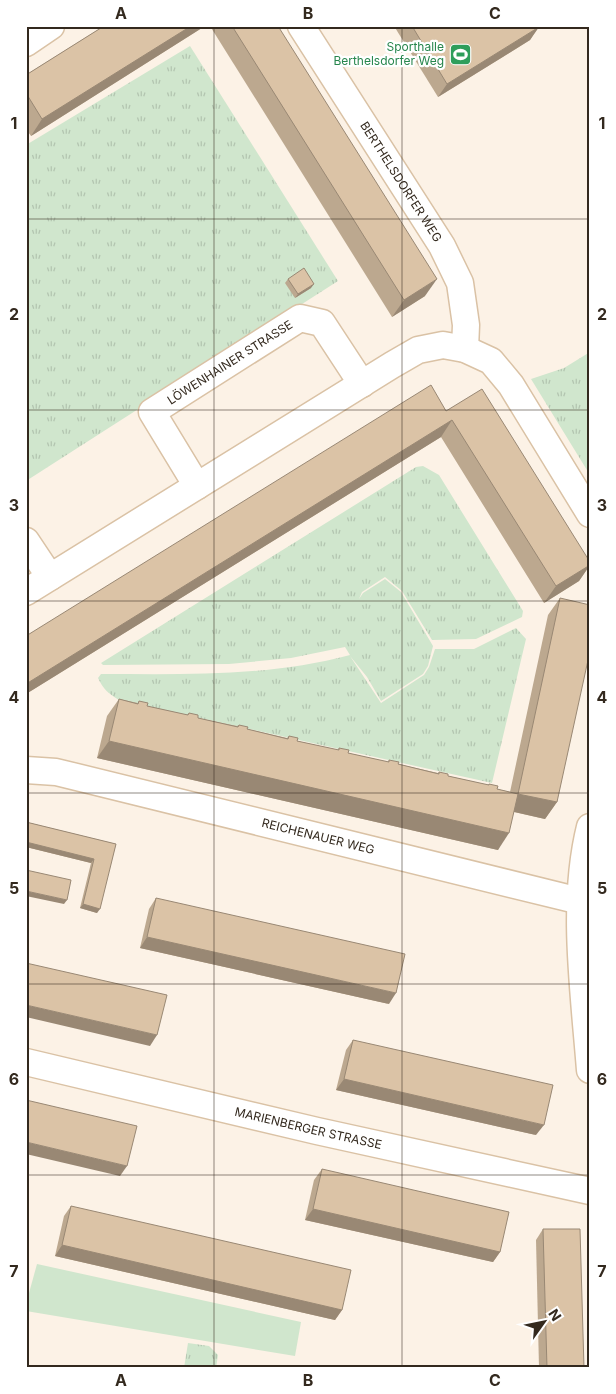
<svg xmlns="http://www.w3.org/2000/svg" width="616" height="1394" viewBox="0 0 616 1394" font-family="Inter,sans-serif">
  <defs>
    <pattern id="grass-tufts" width="24" height="20" patternUnits="userSpaceOnUse" patternTransform="scale(1.25)"><rect width="24" height="20" fill="#d0e6cd"/><path d="M3 7l-1-3M5 7V3M7 7l1-3M15 17l-1-3M17 17v-4M19 17l1-3" fill="none" stroke="#b3c5b0"/></pattern>
  </defs>
  <rect width="100%" height="100%" fill="#fcf2e6"/>
  <!-- grass -->
  <g fill="url(#grass-tufts)">
    <polygon points="190,46 338,281 26,481 26,145"/>
    <polygon points="590,352 590,475 531,379 564,368"/>
    <path d="M423,466L439,475L523,611L522,617L476,639L432,640L402,591L385,577L362,592L359,599L363,593L385,579L401,592L433,646L428,666L423,674L381,701L367,677L350,656L381,703L424,675L429,667L435,649H474L516,628L526,639L492,783L119,700C109,694 103,689 98,678L101,674C184,674 269,677 350,655L345,647L291,658L229,664L103,665L101,663L416,467Z"/>
    <polygon points="188,1343 209,1346 218,1355 216,1368 184,1368"/>
  </g>
  <!-- garden -->
  <polygon fill="#d0e6cd" points="37,1264 301,1322 295,1356 26,1311 26,1304"/>
  <g fill="none" stroke-linecap="round" stroke-linejoin="round">
    <defs>
      <g id="street">
        <path id="s1" d="M301,26L442,246L460,283L466,325L465,349"/>
        <polyline points="26,43 51,26"/>
        <path id="s2" d="M197,486L152,412L300,318L322,323L362,384"/>
        <polyline points="26,541 50,577"/>
        <polyline points="26,592 392,365 418,350 443,345 465,349 491,361 511,385 590,514"/>
        <path id="s3" d="M26,770L56,772L580,901"/>
        <path d="M590,827C571,903 584,992 590,1070"/>
        <path id="s4" d="M26,1062L317,1131L590,1191"/>
      </g>
    </defs>
    <!-- street casing -->
    <use href="#street" stroke="#dac2a5" stroke-width="29"/>
    <!-- street -->
    <use href="#street" stroke="#fff" stroke-width="26"/>
  </g>
  <!-- wall -->
  <g fill="#bca88f">
    <polygon points="104,26 205,26 31,136 26,129 26,75"/>
    <polygon points="210,26 278,26 425,296 392,317"/>
    <polygon points="394,26 539,26 530,40 438,97"/>
    <polygon points="288,279 311,288 295,298 285,283"/>
    <polygon points="446,411 590,565 579,581 544,603 441,437 26,694 26,636"/>
    <polygon points="560,598 557,802 545,819 514,812 498,850 97,758 107,716 119,699 138,703 139,701 147,706 187,715 189,713 198,718 237,726 239,725 247,729 287,738 289,736 297,741 338,750 339,748 348,753 388,762 389,760 398,764 438,773 439,772 448,776 488,785 489,784 497,789 510,792 548,615"/>
    <polygon points="26,822 116,844 97,913 80,908 91,863 26,847"/>
    <polygon points="156,898 389,1004 140,948 149,909"/>
    <polygon points="353,1040 536,1135 336,1090 346,1050"/>
    <polygon points="322,1169 500,1252 493,1262 305,1220 314,1180"/>
    <polygon points="71,1206 342,1310 335,1320 55,1256 64,1216"/>
    <polygon points="543,1229 584,1368 539,1368 536,1240"/>
  </g>
  <!-- shaded-wall -->
  <g fill="#998874">
    <polygon points="191,26 205,26 31,136 42,119"/>
    <polygon points="539,27 530,40 438,97 447,84"/>
    <polygon points="437,279 425,296 392,317 404,300"/>
    <polygon points="314,284 311,288 295,298 298,294"/>
    <polygon points="452,420 441,437 26,694 26,684"/>
    <polygon points="590,565 579,581 544,603 556,586"/>
    <polygon points="109,741 509,833 498,850 97,758"/>
    <polygon points="518,794 557,802 545,819 506,810"/>
    <polygon points="26,842 94,859 91,863 26,847"/>
    <polygon points="26,891 67,900 64,904 26,896"/>
    <polygon points="83,904 100,909 97,913 80,908"/>
    <polygon points="147,937 396,993 389,1004 140,948"/>
    <polygon points="26,1005 157,1035 150,1046 26,1017"/>
    <polygon points="344,1079 544,1125 536,1135 336,1090"/>
    <polygon points="26,1142 127,1166 120,1176 26,1154"/>
    <polygon points="313,1209 500,1252 493,1262 305,1220"/>
    <polygon points="62,1245 342,1310 335,1320 55,1256"/>
  </g>
  <!-- building -->
  <g fill="#dbc3a6" stroke="#998874">
    <polygon points="104,26 191,26 42,119 26,93 26,75"/>
    <polygon points="232,26 278,26 437,279 404,300"/>
    <polygon points="412,26 539,26 539,27 447,84"/>
    <polygon points="304,268 314,284 298,294 288,279"/>
    <polygon points="431,385 446,411 482,389 590,562 590,565 556,586 452,420 26,684 26,636"/>
    <polygon points="560,598 590,605 590,651 557,802 518,794"/>
    <polygon points="119,699 138,704 139,701 148,703 147,706 188,715 189,713 198,715 198,718 238,727 239,725 248,727 247,729 288,739 289,736 298,738 297,741 339,750 339,748 349,750 348,753 389,762 389,760 399,762 398,764 439,774 439,772 448,774 448,776 489,785 489,784 498,786 497,789 518,794 509,833 109,741"/>
    <polygon points="26,822 116,844 100,909 83,904 94,859 26,842"/>
    <polygon points="26,870 71,880 67,900 26,891"/>
    <polygon points="156,898 405,954 396,993 147,937"/>
    <polygon points="26,963 167,995 157,1035 26,1005"/>
    <polygon points="353,1040 553,1085 544,1125 344,1079"/>
    <polygon points="26,1100 137,1126 127,1166 26,1142"/>
    <polygon points="322,1169 509,1212 500,1252 313,1209"/>
    <polygon points="71,1206 351,1270 342,1310 62,1245"/>
    <polygon points="543,1229 580,1229 584,1368 547,1368"/>
  </g>
  <!-- grid -->
  <path fill="none" stroke="#33291e" stroke-width="1" stroke-opacity="0.55" d="M214,26V1368M402,26V1368M26,219H590M26,410H590M26,601H590M26,793H590M26,984H590M26,1175H590"/>
  <!-- icons -->
  <defs>
    <symbol id="stadium-square" viewBox="-11 -11 22 22"><rect x="-9" y="-9" width="18" height="18" rx="4" fill="#2e9e5b" stroke="#fff"/><path d="M0-5a6.5 5 0 1 0 0 10a6.5 5 0 1 0 0-10ZM-3.5-1.8h7v3.6h-7Z" fill="#fff"/></symbol>
  </defs>
  <g fill-rule="evenodd">
    <use href="#stadium-square" x="448" y="42" width="25" height="25"/>
  </g>
  <g text-anchor="middle" stroke-width="4.5" stroke-linejoin="round" paint-order="stroke">
    <!-- leisure labels -->
    <g font-size="12" fill="#27864d" stroke="#fff" text-anchor="end">
      <text x="444" y="51">Sporthalle<tspan x="444" dy="14">Berthelsdorfer Weg</tspan></text>
    </g>
    <!-- street labels -->
    <g font-size="12" fill="#33291e" stroke="#fff">
      <text dy="4" stroke="none"><textPath href="#s1" startOffset="185">BERTHELSDORFER WEG</textPath></text>
      <text dy="4" stroke="none"><textPath href="#s2" startOffset="179">LÖWENHAINER STRASSE</textPath></text>
      <text dy="4" stroke="none"><textPath href="#s3" startOffset="300">REICHENAUER WEG</textPath></text>
      <text dy="4" stroke="none"><textPath href="#s4" startOffset="290">MARIENBERGER STRASSE</textPath></text>
    </g>
  </g>
  <!-- border -->
  <rect width="616" height="1394" fill="none" stroke="#ffffff" stroke-width="55"/>
  <!-- north arrow -->
  <g transform="translate(544 1322) rotate(57)" stroke="#ffffff" stroke-width="4" paint-order="stroke">
  <path d="M0-4L9 19L0 12L-9 19Z" fill="#33291e"/>
  <text y="-8" font-size="14" font-weight="bold" text-anchor="middle" fill="#33291e">N</text>
  </g>
  <rect x="28" y="28" width="560" height="1338" fill="none" stroke="#33291e" stroke-width="2"/>
  <g font-size="16" text-anchor="middle" font-weight="bold" fill="#33291e">
    <text x="121" y="19">A</text>
    <text x="308" y="19">B</text>
    <text x="495" y="19">C</text>
    <text x="14" y="129">1</text>
    <text x="602" y="129">1</text>
    <text x="14" y="320">2</text>
    <text x="602" y="320">2</text>
    <text x="14" y="511">3</text>
    <text x="602" y="511">3</text>
    <text x="14" y="703">4</text>
    <text x="602" y="703">4</text>
    <text x="14" y="894">5</text>
    <text x="602" y="894">5</text>
    <text x="14" y="1085">6</text>
    <text x="602" y="1085">6</text>
    <text x="14" y="1277">7</text>
    <text x="602" y="1277">7</text>
    <text x="121" y="1386">A</text>
    <text x="308" y="1386">B</text>
    <text x="495" y="1386">C</text>
  </g>
</svg>
